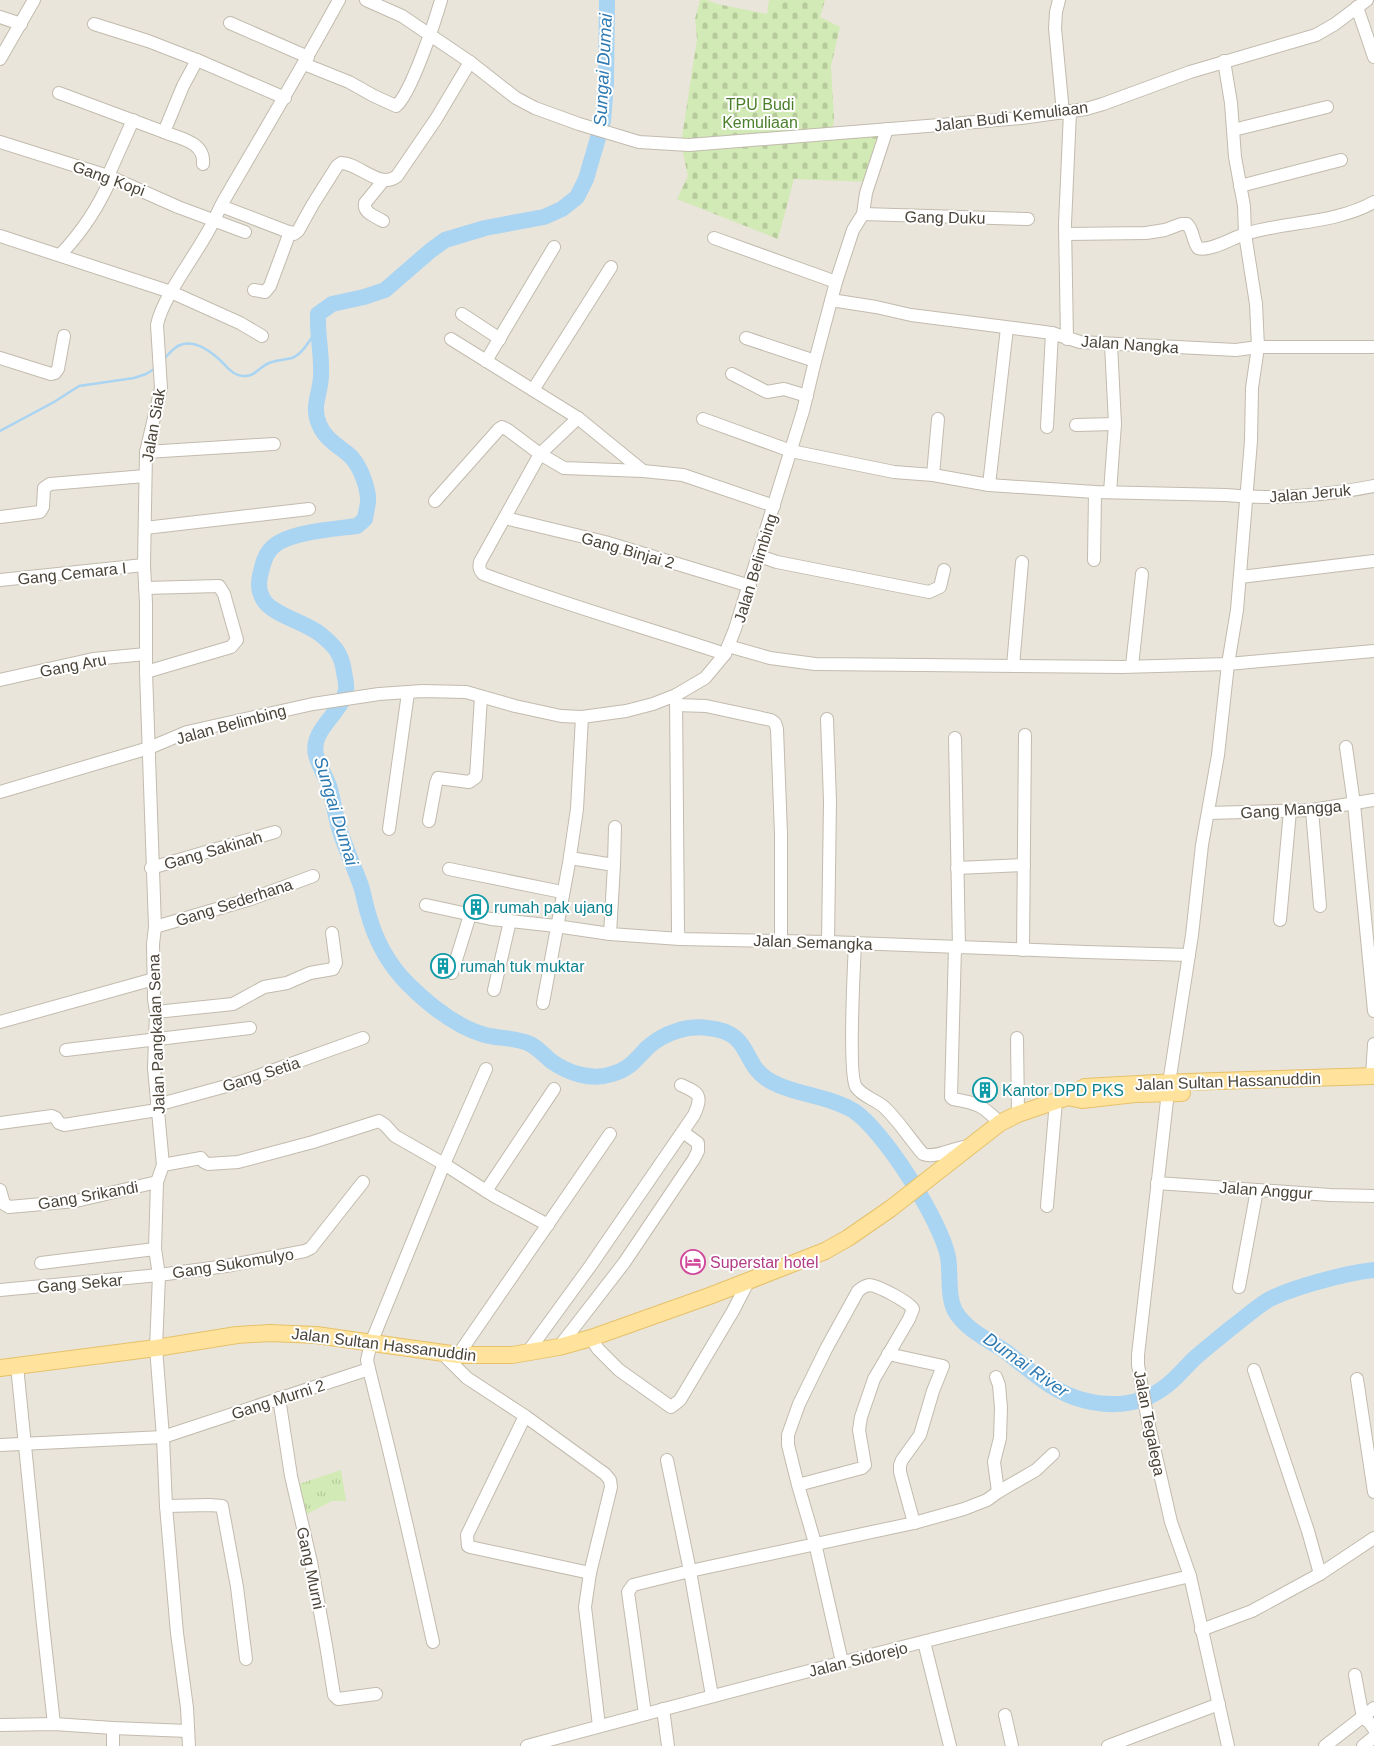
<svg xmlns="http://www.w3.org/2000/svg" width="1374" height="1746" viewBox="0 0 1374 1746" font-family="Arial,sans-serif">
  <defs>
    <pattern id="grass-tufts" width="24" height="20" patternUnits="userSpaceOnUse" patternTransform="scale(1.25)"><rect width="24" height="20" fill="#d2eab5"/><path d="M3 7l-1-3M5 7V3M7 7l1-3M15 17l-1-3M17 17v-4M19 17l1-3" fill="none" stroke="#b6ca9c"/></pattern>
    <pattern id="cemetery-stones" width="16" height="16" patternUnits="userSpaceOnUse" patternTransform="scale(1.25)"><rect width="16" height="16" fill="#d2eab5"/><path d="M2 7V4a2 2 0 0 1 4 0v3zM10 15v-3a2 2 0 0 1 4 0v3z" fill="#b6ca9c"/></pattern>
  </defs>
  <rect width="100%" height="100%" fill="#f6f3ec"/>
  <!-- residential -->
  <rect fill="#eae5da" x="0" y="0" width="1374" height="1746"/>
  <!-- grass -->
  <polygon fill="url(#grass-tufts)" points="341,1470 346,1501 332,1501 303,1516 296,1485"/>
  <!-- cemetery -->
  <polygon fill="url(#cemetery-stones)" points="700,0 707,0 717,4 767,14 769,0 825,0 820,17 840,27 831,66 834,119 832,134 882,130 868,182 794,179 778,239 677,199 688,176 681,144 697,39 695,19"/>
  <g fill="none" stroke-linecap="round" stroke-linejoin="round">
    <!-- stream -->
    <g stroke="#a9d4f2" stroke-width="2.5">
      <path d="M163,360C168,355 174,347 180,345C196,339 214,354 224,364C229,370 235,376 243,376C255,377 259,367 269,363C276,360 284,360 292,358C303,354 310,339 317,330"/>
      <polyline points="0,431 54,402 79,386 134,378 146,374 156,368"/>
    </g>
    <!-- river -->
    <path stroke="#a9d4f2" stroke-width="16" d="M607,0L606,84L603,121L586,179L577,197L562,209L544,217L485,228L445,240L430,251L385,290L364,297L332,304L318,314C317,334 322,354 321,375C321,393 311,406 319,424C325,439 337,445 348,454C359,463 366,482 368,496C369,503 366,511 365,519L357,526C335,529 283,532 270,550C264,557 262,567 260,576C258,585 259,594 265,602C276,616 305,622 320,634C334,645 342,654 344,672C345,679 347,683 346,690C342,714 310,729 316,755C319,767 327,778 330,789C334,804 336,820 341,834C347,852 355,869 361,886C364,895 365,904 368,913C375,939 389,965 408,984C429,1005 457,1027 485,1035C500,1039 515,1037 530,1044C538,1048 544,1055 551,1061C568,1073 591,1081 612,1074C630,1069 635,1060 648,1047C664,1033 687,1025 708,1028C752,1032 741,1062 767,1079C792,1095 828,1095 854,1111C884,1131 941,1221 948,1257C951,1274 947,1295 955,1311C966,1330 989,1340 1005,1351C1029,1369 1053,1393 1083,1400C1110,1407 1138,1406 1162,1389C1175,1381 1184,1368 1196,1357C1207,1347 1219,1338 1231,1328C1243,1319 1255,1308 1268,1300C1293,1287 1346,1273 1374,1270"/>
    <defs>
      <g id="minor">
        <polyline points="366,0 402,16 470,62 516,98 535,108 579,124 639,142 689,145 952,124 1021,118 1086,109 1103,104 1190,72 1316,35 1335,24 1367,0"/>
        <polyline points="1059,0 1056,12 1055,28 1063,113"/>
        <polyline points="1357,7 1374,57"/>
        <polyline points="0,17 21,24"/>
        <polyline points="230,23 308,57"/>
        <polyline points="94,24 148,41 197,60 285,98"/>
        <polyline points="0,59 34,0"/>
        <path d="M197,60L183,86L164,132C181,139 205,142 203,164"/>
        <polyline points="1224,61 1231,103 1235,157 1244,206 1245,234 1256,304 1258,347 1252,388 1251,441 1237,610 1228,664 1218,755 1202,845 1192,935 1169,1083 1138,1355 1138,1365 1148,1421 1171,1522 1190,1576 1228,1746"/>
        <path d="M304,64L349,82L374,96L396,106C411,94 435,21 441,0"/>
        <polyline points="59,93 164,132"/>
        <polyline points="1233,130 1327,107"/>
        <polyline points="0,142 108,176 178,207 245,232"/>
        <polyline points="108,176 133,120"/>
        <polyline points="1240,186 1341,160"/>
        <path d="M221,206L294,234L298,231L313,204L337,166L341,163C359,163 380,190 397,176L436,119L470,62"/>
        <polyline points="863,214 1028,219"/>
        <path d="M383,221C375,216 363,213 365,203L383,181"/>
        <path d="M1066,234L1146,233L1165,230L1181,224H1187C1194,231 1192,240 1198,248C1210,252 1232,238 1245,234C1287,221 1335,224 1374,202"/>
        <polyline points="0,236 171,292 240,323 262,336"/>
        <polyline points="714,238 836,282"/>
        <path d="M60,255C82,232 99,206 111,178"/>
        <polyline points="254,290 265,292 270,286 290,232"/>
        <polyline points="831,300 876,307 911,315 1052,333 1080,342 1236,350 1258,347 1374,347"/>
        <polyline points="462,314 500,339"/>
        <polyline points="746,338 815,361"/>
        <polyline points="451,339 578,418 643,471"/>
        <polyline points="1067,339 1065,224 1070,112"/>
        <polyline points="0,358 51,374 55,373 58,369 64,336"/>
        <polyline points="486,361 554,247"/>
        <polyline points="732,374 767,392 784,389 807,396"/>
        <polyline points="533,390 611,267"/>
        <path d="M578,418L540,454L480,562C479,567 479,570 483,574C562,604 644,627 725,654"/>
        <path d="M703,419L791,451L894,472L933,475L989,485L1095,492L1226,495C1272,500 1329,495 1374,486"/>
        <polyline points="1076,425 1115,424"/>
        <polyline points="1047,427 1052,333"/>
        <polyline points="146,452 274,444"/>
        <polyline points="933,475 938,419"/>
        <polyline points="989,485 1007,328"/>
        <polyline points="1110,492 1115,424 1111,344"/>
        <polyline points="435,501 499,429 502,427 508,430 540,454 564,468 643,471 683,475 774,506"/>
        <polyline points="0,517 40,512 43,507 44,488 50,484 145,476"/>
        <polyline points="505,518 605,542 750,586"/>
        <polyline points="145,528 309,509"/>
        <polyline points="759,556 777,562 929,592 940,587 944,570"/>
        <polyline points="1094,560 1095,492"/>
        <polyline points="1240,577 1374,561"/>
        <polyline points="0,580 144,565"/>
        <polyline points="145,588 219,586 224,594 237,640 231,647 146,672"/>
        <polyline points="728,646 770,658 815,664 921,665 1122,667 1228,664 1374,651"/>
        <polyline points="1013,666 1022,562"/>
        <polyline points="1132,666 1142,574"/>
        <polyline points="0,680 93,659 146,654"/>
        <polyline points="676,695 678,932 680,939 828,942 1086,952 1189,955"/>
        <polyline points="676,705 706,706 771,720 775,723 777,729 781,834 781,941"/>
        <polyline points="827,719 830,801 828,942"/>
        <polyline points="955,738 959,948"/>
        <polyline points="1346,747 1354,804 1374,1011"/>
        <polyline points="0,792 149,748 187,732 313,704 379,694 422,691 466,692 515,706 561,716 582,717 626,711 653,704 676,695 705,678 725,654 735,629 803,411 815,361 836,282 853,230 863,214 866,193 887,129"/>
        <polyline points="1312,810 1320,906"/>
        <polyline points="1208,813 1312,810 1374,800"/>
        <polyline points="429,821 436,783 438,778 469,782 476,777 481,697"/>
        <polyline points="389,829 408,693"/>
        <polyline points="570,858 614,865"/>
        <polyline points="151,868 275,832"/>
        <polyline points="957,868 1024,865"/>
        <polyline points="449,869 562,892"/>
        <polyline points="426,905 491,919 556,926 610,934 680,939"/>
        <polyline points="1280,920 1290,811"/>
        <polyline points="155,927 251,899 313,876"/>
        <polyline points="610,934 614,865 615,827"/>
        <path d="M855,943C854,965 848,1075 856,1087C862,1096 876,1100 884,1107C899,1121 909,1138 923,1154C936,1159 954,1147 970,1146"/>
        <path d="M955,947L951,1097L953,1099C978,1103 983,1106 1000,1123"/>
        <polyline points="1023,950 1025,735"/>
        <polyline points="452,973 470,915"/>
        <polyline points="494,990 510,921"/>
        <polyline points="543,1003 569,863 577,809 582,717"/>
        <polyline points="156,1012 233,1004 264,987 287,983 310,973 333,969 336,963 332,933"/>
        <polyline points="0,1022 154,979"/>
        <polyline points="1017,1038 1018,1114"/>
        <polyline points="66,1050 250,1028"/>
        <polyline points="1372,1076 1374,1044"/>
        <polyline points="157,1105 241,1082 363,1038"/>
        <polyline points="0,1123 52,1116 56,1118 59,1123 64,1125 157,1110"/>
        <polyline points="163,1165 201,1158 204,1162 208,1164 238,1162 313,1142 379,1121 385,1125 395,1136 444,1164 494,1196 548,1225"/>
        <polyline points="1157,1183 1330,1195 1374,1196"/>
        <polyline points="0,1190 4,1204 9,1207 76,1201 157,1182"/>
        <polyline points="486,1191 554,1089"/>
        <polyline points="1047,1206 1056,1101"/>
        <polyline points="41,1263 155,1249"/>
        <polyline points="1239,1287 1257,1190"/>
        <polyline points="0,1290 159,1275 226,1266 305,1251 311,1248 363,1182"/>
        <polyline points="591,1338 598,1349 619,1370 671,1407 680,1400 733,1311 748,1282"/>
        <polyline points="559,1347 624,1263 694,1159 698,1151 698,1143 683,1132"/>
        <polyline points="442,1353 467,1378 525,1416 605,1474 610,1480 611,1487 590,1573 585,1607 599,1726"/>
        <path d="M527,1353L591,1265L694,1115C703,1095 699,1093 681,1085"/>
        <polyline points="888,1354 943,1366 933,1391 920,1435 902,1460 900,1465 900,1472 914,1523"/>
        <polyline points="458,1355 610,1134"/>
        <polyline points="17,1366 43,1625 54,1724"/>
        <path d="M369,1369C392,1460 413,1550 433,1642"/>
        <polyline points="1254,1370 1308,1531 1320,1574"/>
        <polyline points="996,1377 999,1385 1001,1408 1000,1438 994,1462 998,1492"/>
        <polyline points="1357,1379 1374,1492"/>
        <polyline points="279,1398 291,1476 311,1562 326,1645 334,1695 338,1699 376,1694"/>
        <polyline points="525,1416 467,1535 468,1546 470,1547 590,1573"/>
        <polyline points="0,1445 163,1437 369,1369 367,1360 371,1343 444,1164 486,1069"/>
        <polyline points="667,1460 690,1571 712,1696"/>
        <path d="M798,1485L862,1468L865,1465L859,1430L861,1417L874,1379L909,1319L913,1309C909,1302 877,1285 869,1285C865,1286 861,1288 858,1291L826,1349L799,1404L788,1435V1445L798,1485L815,1543L842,1662"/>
        <polyline points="166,1506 210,1505 222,1506 237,1587 246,1659"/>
        <polyline points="1201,1630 1252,1611 1320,1574 1374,1538"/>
        <polyline points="924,1642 950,1746"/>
        <polyline points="1355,1675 1363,1718 1369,1722 1374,1729"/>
        <polyline points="663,1709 668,1746"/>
        <polyline points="645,1714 628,1592 633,1585 690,1571 914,1523 964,1509 987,1500 998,1492 1036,1470 1053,1454"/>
        <polyline points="1005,1715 1012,1746"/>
        <polyline points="0,1725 54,1724 113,1728 188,1731"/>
        <polyline points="113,1746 113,1728"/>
        <path d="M189,1746L187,1708L177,1633L166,1506L163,1437L156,1348L159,1275L155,1249L157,1182L163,1165L154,1068L156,1012L154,999L153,944L155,927L146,672V603L144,565L146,452L161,388L157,325C162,299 192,260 206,235C214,222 219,208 227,195C265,130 303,66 339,0"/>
        <path d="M527,1746C747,1686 968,1629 1190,1576"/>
        <polyline points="1108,1746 1219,1704"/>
        <polyline points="1325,1746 1374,1708"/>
        <polyline points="1363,1746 1374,1737"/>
      </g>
      <g id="major">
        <polyline points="1068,1097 1082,1100 1135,1094 1182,1093"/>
        <polyline points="0,1368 156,1348 237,1335 270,1333 316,1335 458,1355 512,1355 559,1347 591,1338 712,1295 825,1251 848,1238 890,1209 1000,1123 1018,1114 1068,1097 1085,1087 1156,1083 1374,1076"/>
      </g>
    </defs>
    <!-- minor casing -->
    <use href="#minor" stroke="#c2bbae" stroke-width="14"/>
    <!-- major casing -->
    <use href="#major" stroke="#e6c16a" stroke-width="18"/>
    <!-- minor -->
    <use href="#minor" stroke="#fff" stroke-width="12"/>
    <!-- major -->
    <use href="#major" stroke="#ffe39c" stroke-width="16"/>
  </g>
  <!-- icons -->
  <defs>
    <symbol id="building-ring" viewBox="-11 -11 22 22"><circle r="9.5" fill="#fff" stroke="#0f9aa8" stroke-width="1.5"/><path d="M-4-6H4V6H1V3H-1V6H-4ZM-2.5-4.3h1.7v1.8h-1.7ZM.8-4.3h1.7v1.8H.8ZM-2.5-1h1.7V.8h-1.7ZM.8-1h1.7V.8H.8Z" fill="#0f9aa8"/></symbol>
    <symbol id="hotel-ring" viewBox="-11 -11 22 22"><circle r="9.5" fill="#fff" stroke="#d1479c" stroke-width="1.5"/><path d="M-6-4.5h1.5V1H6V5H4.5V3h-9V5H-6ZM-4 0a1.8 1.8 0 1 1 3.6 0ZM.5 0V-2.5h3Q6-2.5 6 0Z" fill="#d1479c"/></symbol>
  </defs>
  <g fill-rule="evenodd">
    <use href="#building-ring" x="462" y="893" width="28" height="28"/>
    <use href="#building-ring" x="429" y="952" width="28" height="28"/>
    <use href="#building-ring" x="971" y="1076" width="28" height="28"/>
    <use href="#hotel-ring" x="679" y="1248" width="28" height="28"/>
  </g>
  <g text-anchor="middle" stroke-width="4" stroke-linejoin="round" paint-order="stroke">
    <!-- park labels -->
    <g font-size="16" fill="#4a7f2a" stroke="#fff">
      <text x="760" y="110">TPU Budi<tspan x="760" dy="18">Kemuliaan</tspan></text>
    </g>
    <!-- street labels -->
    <g font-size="16" fill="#4b4439" stroke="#fff">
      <text transform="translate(1011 116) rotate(-7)" y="6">Jalan Budi Kemuliaan</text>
      <text transform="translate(109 178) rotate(20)" y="6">Gang Kopi</text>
      <text transform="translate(945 217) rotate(1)" y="6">Gang Duku</text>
      <text transform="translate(1130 344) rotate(4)" y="6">Jalan Nangka</text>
      <text transform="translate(153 425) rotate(-80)" y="6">Jalan Siak</text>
      <text transform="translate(1310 493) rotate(-5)" y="6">Jalan Jeruk</text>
      <text transform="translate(628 550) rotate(16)" y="6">Gang Binjai 2</text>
      <text transform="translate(755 568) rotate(-73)" y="6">Jalan Belimbing</text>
      <text transform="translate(72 573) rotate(-6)" y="6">Gang Cemara I</text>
      <text transform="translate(73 665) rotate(-11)" y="6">Gang Aru</text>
      <text transform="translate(231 724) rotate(-15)" y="6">Jalan Belimbing</text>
      <text transform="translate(1291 809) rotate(-4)" y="6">Gang Mangga</text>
      <text transform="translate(213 850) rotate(-16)" y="6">Gang Sakinah</text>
      <text transform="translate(234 902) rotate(-18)" y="6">Gang Sederhana</text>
      <text transform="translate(813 942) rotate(2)" y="6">Jalan Semangka</text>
      <text transform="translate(156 1034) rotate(-92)" y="6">Jalan Pangkalan Sena</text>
      <text transform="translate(261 1074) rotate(-18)" y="6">Gang Setia</text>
      <text transform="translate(1228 1081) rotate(-2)" y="6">Jalan Sultan Hassanuddin</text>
      <text transform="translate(1266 1190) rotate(4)" y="6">Jalan Anggur</text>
      <text transform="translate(88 1195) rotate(-10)" y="6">Gang Srikandi</text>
      <text transform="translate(233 1263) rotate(-9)" y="6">Gang Sukomulyo</text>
      <text transform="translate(80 1283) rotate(-5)" y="6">Gang Sekar</text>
      <text transform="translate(384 1344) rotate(7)" y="6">Jalan Sultan Hassanuddin</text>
      <text transform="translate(278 1399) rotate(-18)" y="6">Gang Murni 2</text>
      <text transform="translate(1150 1423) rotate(79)" y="6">Jalan Tegalega</text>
      <text transform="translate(311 1568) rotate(78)" y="6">Gang Murni</text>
      <text transform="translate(858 1659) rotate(-14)" y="6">Jalan Sidorejo</text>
    </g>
    <!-- culture labels -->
    <g font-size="16" fill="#0d838f" stroke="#fff" text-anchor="start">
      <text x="494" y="913">rumah pak ujang</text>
      <text x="460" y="972">rumah tuk muktar</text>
      <text x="1002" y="1096">Kantor DPD PKS</text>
    </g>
    <!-- hotel labels -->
    <g font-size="16" fill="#b23c85" stroke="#fff" text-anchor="start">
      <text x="710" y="1268">Superstar hotel</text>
    </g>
    <!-- water labels -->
    <g font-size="18" font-style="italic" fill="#2e7ab2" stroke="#fff">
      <text transform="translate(603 70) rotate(-87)" y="6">Sungai Dumai</text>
      <text transform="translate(336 811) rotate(73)" y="6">Sungai Dumai</text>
      <text transform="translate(1026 1365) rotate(35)" y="6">Dumai River</text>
    </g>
  </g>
</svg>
